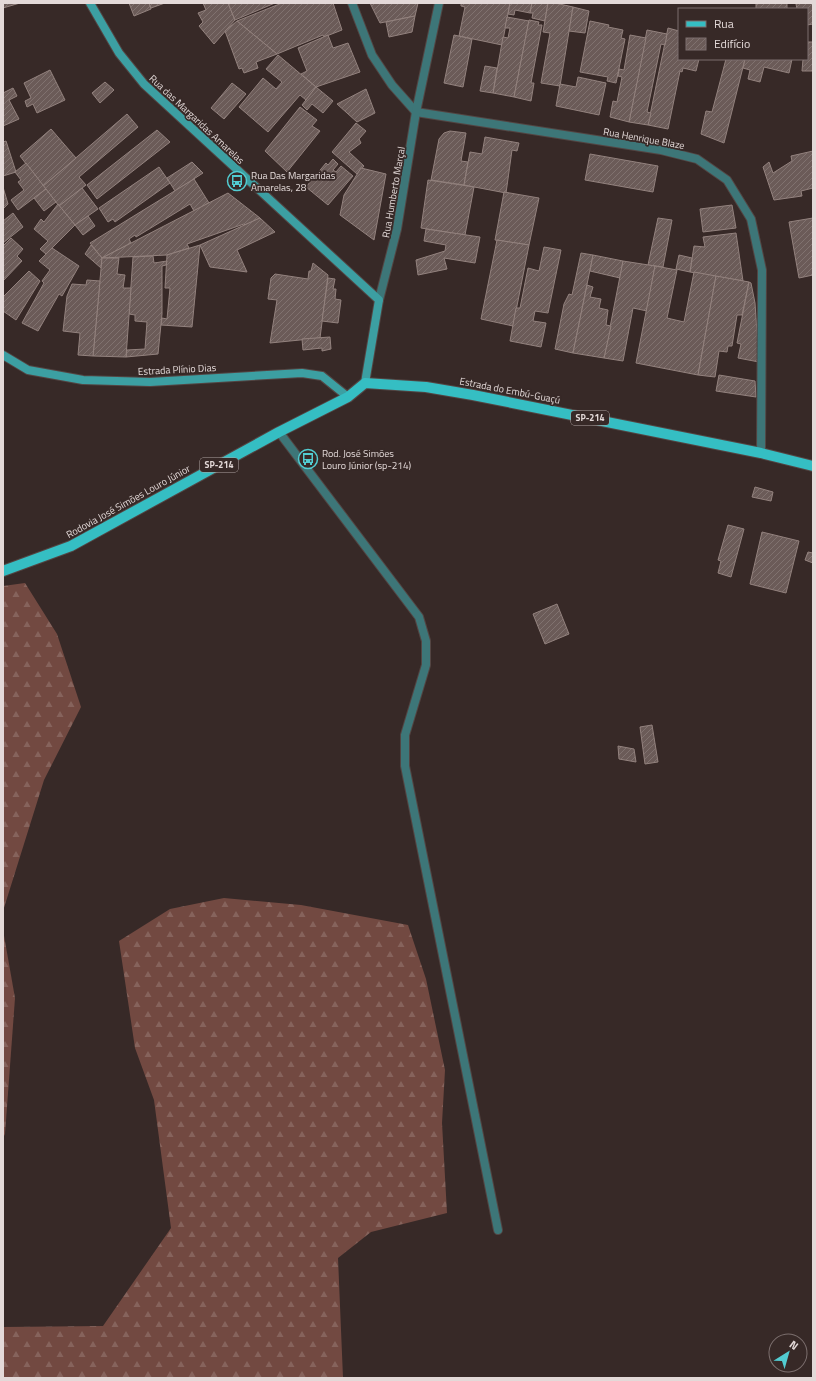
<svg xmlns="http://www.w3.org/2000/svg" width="816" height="1381" viewBox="0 0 816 1381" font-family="'Titillium Web',sans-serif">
  <defs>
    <pattern id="forest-firs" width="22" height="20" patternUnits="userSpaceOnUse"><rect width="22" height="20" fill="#724941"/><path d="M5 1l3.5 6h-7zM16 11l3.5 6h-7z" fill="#86635c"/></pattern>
    <pattern id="building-hatch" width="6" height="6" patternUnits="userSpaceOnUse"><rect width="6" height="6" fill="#6b5b58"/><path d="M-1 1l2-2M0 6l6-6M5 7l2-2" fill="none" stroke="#80726f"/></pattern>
  </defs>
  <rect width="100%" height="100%" fill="#372927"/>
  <!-- forest -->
  <g fill="url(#forest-firs)">
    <polygon points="25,583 57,634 81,707 44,780 3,911 3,586"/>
    <polygon points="224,898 301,905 408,925 426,979 445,1070 442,1123 447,1213 371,1232 338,1258 343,1378 3,1378 3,1327 103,1326 171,1228 154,1100 135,1048 119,941 170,909"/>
    <polygon points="3,930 15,998 5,1134 3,1138"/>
  </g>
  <!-- building -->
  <g fill="url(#building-hatch)" stroke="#93827e">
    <polygon points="3,3 20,3 3,8"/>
    <polygon points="129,3 149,3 151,9 134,16"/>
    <polygon points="149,3 165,3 151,8"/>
    <polygon points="203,3 228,3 235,20 214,44 199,26 203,22 198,13 206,10"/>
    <polygon points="228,3 275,3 235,20"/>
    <polygon points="282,3 333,3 342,30 324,37 323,35 277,54 237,21"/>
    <polygon points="370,3 418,3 415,16 380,23"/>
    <polygon points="461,3 510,3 502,45 459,36 465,7 461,6"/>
    <polygon points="510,3 532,3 530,13 515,10 514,15 508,14"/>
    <polygon points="532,3 548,3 545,21 532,18 533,13 530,13"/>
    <polygon points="548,3 555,3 573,7 560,86 541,83 550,33 543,32"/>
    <rect x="756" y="3" width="31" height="6"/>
    <polygon points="801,3 813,3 813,24 807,25 807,9 797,9 796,4"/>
    <polygon points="573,7 589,11 585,33 569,31"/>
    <polygon points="415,16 412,32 389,37 386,22"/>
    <polygon points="507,17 529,21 514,97 493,93 503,37 508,38 510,28 505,28"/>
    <polygon points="529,20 539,22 538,25 542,25 531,83 534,83 531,101 514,97"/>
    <polygon points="237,21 277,54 256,62 258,68 244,73 242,68 239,69 225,31"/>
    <polygon points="590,21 609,25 608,27 623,30 621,38 625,39 616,83 607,81 608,77 580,72"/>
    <polygon points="668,28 679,31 679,59 699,59 696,71 683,68 682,72 680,71 668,129 648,125"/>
    <polygon points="647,30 667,34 665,45 661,44 647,112 651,113 648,125 629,122"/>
    <polygon points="328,35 333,48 348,43 360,72 316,87 301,74 307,71 298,48"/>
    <polygon points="454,35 472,39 463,87 444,83"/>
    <polygon points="630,35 646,38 629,122 610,117 613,101 617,102 622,77 618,76 619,69 624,70"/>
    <polygon points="807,42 813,42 813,71 802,71 803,59 801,59 807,59"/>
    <polygon points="278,55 316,87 306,100 300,95 268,132 239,107 263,78 276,89 282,82 266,69"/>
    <polygon points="726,59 745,59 724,143 701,134 706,111 712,112"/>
    <polygon points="745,59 792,59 789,73 764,67 760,82 748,79 750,70 743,68"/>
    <polygon points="485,66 497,68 493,93 480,91"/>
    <polygon points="50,70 65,100 37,113 33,104 27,107 25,101 31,98 24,83"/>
    <polygon points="578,77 606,83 599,115 556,106 560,84 576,87"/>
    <polygon points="105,82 114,90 100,103 92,93"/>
    <polygon points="232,83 246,94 224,119 211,108"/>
    <polygon points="316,87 333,101 323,113 312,104 307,110 302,105"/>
    <polygon points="13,88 17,96 9,100 19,119 3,126 3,93"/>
    <polygon points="366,89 375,113 357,122 337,104"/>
    <polygon points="300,107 317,120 312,126 320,131 287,172 265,151"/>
    <polygon points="127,114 138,127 79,177 86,185 59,206 43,186"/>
    <polygon points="356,123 366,131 359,139 361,143 349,152 364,166 357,174 332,152"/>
    <polygon points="51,129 76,158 43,186 20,156"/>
    <polygon points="157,130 170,142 97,199 87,185"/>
    <polygon points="450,131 466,133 461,161 468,162 464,185 431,180 439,139 444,133"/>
    <polygon points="485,137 519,143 517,151 512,150 506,193 464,185 470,152 482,154"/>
    <polygon points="6,141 16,172 3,176 3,142"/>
    <polygon points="813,151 813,188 801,191 802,196 774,200 763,167 769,162 773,173 792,161 791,156"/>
    <polygon points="590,154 658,166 653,192 585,180"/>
    <polygon points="333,159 338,164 333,170 336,172 341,166 353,176 328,205 306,187 326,163 328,165"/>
    <polygon points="192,162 203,173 175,191 167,178"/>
    <polygon points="26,163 46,189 18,210 11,200 24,190 18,182 21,180 15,172"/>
    <polygon points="159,167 170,183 115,222 113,219 108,222 99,208"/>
    <polygon points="361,168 386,174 374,240 340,215 344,195"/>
    <polygon points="194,179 209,203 194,211 190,204 136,237 135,235 129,239 131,243 102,258 90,243"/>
    <polygon points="428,180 474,187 465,235 421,228"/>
    <polygon points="3,187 8,204 3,209"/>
    <polygon points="82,188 98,209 75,225 59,206"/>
    <polygon points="46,189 56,202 44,211 34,198"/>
    <polygon points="504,192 539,198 529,245 495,240"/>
    <polygon points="228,193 260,218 245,225 244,224 187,244 189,248 167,255 102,258"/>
    <polygon points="58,204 75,225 46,254 40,249 48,241 34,229 41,219 44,222"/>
    <polygon points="732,205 736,228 703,232 700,209"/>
    <polygon points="13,213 23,227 3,243 3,221"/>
    <polygon points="88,216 95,226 83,235 75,225"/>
    <polygon points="260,218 275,232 237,250 247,272 210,267 200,245"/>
    <polygon points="658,218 672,220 663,267 648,265"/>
    <polygon points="813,218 813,275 799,278 789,222"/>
    <polygon points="426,229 480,237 475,263 444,258 447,269 418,275 416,260 445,251 446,245 424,241"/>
    <polygon points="736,233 743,281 690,272 694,246 705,247 703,237"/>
    <polygon points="11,238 23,249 17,256 22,261 3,281 3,246"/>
    <polygon points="497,240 529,245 513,326 481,319"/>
    <polygon points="91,245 102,258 101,268 85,254"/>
    <polygon points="200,245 192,327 161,325 162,318 167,319 170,288 165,288 167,255"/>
    <polygon points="544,247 561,250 548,313 535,311 533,321 546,323 541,347 510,341 516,308 520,308 528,268 539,271"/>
    <polygon points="52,248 79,266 62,296 59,294 38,331 22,323 44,283 42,281 50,270 39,261"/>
    <polygon points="581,253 593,255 573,353 555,349 564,304 569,294 572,295"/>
    <polygon points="593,255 623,261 620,278 590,271"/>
    <polygon points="679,255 692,258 690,272 676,269"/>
    <polygon points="153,256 154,263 167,261 166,265 162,266 162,314 158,354 126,357 127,350 145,349 147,322 135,321 135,315 129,314 133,257"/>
    <polygon points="102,258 119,258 117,274 125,275 123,288 131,288 126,357 93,356"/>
    <polygon points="623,261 655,266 647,311 633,308 623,361 604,358"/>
    <polygon points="313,263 328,275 320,338 270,343 277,300 268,299 271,278 275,274 308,279 309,271 311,271"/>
    <polygon points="655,266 677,270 667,318 684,322 694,272 716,276 698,375 636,363"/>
    <polygon points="29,271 40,281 16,320 3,311 3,297"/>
    <polygon points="716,276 749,282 742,315 737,315 732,346 728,346 727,352 719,351 715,377 698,375"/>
    <polygon points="328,278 335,279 333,289 336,289 335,299 341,300 338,323 322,321"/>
    <polygon points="87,280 100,281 93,356 78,355 80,333 63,331 67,296 72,284 86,285"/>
    <polygon points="749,282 751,283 755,303 759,362 738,358 741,344 737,343"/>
    <polygon points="587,285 593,287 590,297 601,299 599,308 608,310 606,325 611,326 604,358 573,353"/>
    <polygon points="330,337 331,349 322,351 322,348 303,350 302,339"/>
    <polygon points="719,375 755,381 756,397 716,391"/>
    <polygon points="755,487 773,492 771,501 752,497"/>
    <polygon points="728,525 744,529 731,577 718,573 721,561 718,560"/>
    <polygon points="762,532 799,541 786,593 750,584"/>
    <polygon points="808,552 813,553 813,563 805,560"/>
    <polygon points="557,604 569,634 545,644 533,614"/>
    <polygon points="652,725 658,762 645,764 640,727"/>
    <polygon points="618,746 634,749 636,762 619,759"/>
  </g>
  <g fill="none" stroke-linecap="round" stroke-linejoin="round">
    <defs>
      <polyline id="lane" points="279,432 419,617 426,641 426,665 405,735 405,766 498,1230"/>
      <g id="street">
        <polyline points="352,3 372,55 392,85 416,112 661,150 697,159 727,180 751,219 762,270 761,453"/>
        <polyline points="379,300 397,229 416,112 439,3"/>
      </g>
      <g id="secondary">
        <polyline points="90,3 119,53 144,84 379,300 365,383"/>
        <polyline points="3,355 28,370 83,380 150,382 302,373 322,376 348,397"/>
      </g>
      <polyline id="primary" points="3,571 71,546 279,432 348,397 365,383 426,387 473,395 761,453 813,466"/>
    </defs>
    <!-- lane casing -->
    <use href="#lane" stroke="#534543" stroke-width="10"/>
    <!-- street casing -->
    <use href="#street" stroke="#534543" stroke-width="10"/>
    <!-- secondary casing -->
    <use href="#secondary" stroke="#534543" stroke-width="10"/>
    <!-- primary casing -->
    <use href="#primary" stroke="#534543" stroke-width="12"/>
    <!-- lane -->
    <use href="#lane" stroke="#3d7678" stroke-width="8"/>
    <!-- street -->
    <use href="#street" stroke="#3d7678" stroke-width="8"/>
    <!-- secondary -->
    <use href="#secondary" stroke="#3c9fa2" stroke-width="8"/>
    <!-- primary -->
    <use href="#primary" stroke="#35bec3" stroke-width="10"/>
  </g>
  <!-- icons -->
  <defs>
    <symbol id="bus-ring" viewBox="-11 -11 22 22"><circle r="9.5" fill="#372927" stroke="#52ccd1" stroke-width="1.5"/><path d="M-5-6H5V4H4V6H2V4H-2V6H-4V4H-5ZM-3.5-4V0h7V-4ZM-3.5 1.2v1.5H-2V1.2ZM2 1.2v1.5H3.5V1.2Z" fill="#52ccd1"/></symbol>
  </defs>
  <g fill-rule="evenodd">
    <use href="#bus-ring" x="226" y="170" width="22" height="22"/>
    <use href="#bus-ring" x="297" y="448" width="22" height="22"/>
  </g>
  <g text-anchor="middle" stroke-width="3.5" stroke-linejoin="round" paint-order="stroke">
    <!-- shield labels -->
    <g fill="#372927" stroke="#afa4a3" stroke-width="1">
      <rect x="571" y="411" width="38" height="14" rx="3"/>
      <rect x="200" y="458" width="38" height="14" rx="3"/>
    </g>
    <g font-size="9" font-weight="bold" fill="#e3d9d8">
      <text x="590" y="421">SP-214</text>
      <text x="219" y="468">SP-214</text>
    </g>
    <!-- street labels -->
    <g font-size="10" fill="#e3d9d8" stroke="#372927">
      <text transform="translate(197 119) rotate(43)" y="4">Rua das Margaridas Amarelas</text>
      <text transform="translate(644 138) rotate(10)" y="4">Rua Henrique Blaze</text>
      <text transform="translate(393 192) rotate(-80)" y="4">Rua Humberto Marçal</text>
      <text transform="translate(177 369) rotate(-3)" y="4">Estrada Plínio Dias</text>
      <text transform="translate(510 390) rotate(11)" y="4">Estrada do Embú-Guaçú</text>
      <text transform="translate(128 501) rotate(-29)" y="4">Rodovia José Simões Louro Júnior</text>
    </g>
    <!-- poi labels -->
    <g font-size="10" fill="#e3d9d8" stroke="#372927" text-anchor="start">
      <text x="251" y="179">Rua Das Margaridas<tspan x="251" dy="12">Amarelas, 28</tspan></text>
      <text x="322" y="457">Rod. José Simões<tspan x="322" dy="12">Louro Júnior (sp-214)</tspan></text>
    </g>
  </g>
  <!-- border -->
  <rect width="816" height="1381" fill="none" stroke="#e3d9d8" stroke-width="8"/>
  <!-- legend -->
  <rect x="678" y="8" width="130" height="52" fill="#372927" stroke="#7c6f6e"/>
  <rect x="686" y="21" width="20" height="6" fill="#35bec3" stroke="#7c6f6e"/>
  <text x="714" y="28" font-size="12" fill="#e3d9d8">Rua</text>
  <rect x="686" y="38" width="20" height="12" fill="url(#building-hatch)" stroke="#7c6f6e"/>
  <text x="714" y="48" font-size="12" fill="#e3d9d8">Edifício</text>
  <!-- north arrow -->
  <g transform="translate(788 1353) rotate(37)"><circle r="19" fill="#372927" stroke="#7c6f6e"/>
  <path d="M0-3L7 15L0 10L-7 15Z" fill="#52ccd1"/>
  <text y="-6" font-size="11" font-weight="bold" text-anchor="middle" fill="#e3d9d8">N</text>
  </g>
</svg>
